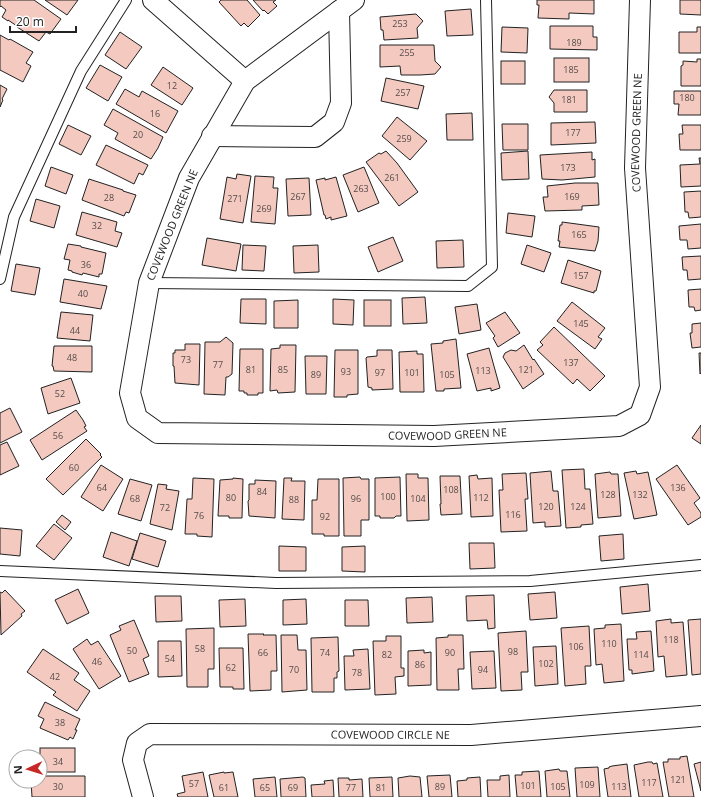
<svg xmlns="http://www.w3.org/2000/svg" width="701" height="797" viewBox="0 0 701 797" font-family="'Open Sans',sans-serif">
  <rect width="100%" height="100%" fill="#fff"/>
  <!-- building -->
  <g fill="#f3c9c0" stroke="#222">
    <polygon points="0,0 34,0 61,19 50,34 46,32 39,41 17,27 17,26 8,20 8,21 2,17 6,10 1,6 0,7"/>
    <polygon points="45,0 78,0 67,15"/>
    <polygon points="221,0 247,0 260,15 248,27 244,23 241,26 219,2"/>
    <polygon points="253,0 276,0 273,2 277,6 268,14 264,10 263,11"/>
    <polygon points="537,0 594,0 594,14 569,13 569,19 538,18 539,5 537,5"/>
    <polygon points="680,0 701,0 701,15 680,14"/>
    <polygon points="471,9 473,35 447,36 445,11"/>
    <polygon points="416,14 423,21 417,28 418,38 384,40 383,30 381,30 380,17"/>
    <polygon points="550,26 593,26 593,37 597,37 597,50 550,49"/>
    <polygon points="502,27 528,28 527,53 501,52"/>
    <polygon points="697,27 701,27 701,53 679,53 679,32 697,32"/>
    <polygon points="120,32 142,47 126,69 105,55"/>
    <polygon points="0,35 9,40 10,39 33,52 26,63 31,66 23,82 0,70"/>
    <polygon points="380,45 434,45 435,61 441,67 435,74 420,75 401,75 400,66 380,67"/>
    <rect x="554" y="58" width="35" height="24"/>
    <polygon points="697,59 701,59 701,86 681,86 681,66 683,65 683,61 697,62"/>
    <rect x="501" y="61" width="24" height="23"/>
    <polygon points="100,65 122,77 108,101 86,88"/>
    <polygon points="163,67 193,88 182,105 151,85"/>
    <polygon points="386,78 424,86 418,109 381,101"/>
    <polygon points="0,85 7,89 2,99 3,100 0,107"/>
    <polygon points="125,89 139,97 142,91 178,111 166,133 116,104"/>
    <polygon points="554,90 587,90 587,112 554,112 554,103 549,97"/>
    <polygon points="674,91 701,91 701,115 678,115 679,104 674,104"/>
    <polygon points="113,109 163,137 158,148 151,159 115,139 118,133 104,125"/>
    <polygon points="472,113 473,140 447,140 446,114"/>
    <polygon points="397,117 427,141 410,160 382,136"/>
    <polygon points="595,122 596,143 551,145 551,123"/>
    <polygon points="502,124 528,124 528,150 503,150"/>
    <polygon points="68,125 91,136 81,155 59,144"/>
    <polygon points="682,125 701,125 701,150 680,150 679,134 683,134"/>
    <polygon points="106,145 148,165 143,175 139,173 134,184 96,165"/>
    <polygon points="386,151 397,163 418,192 399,206 366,162 379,153 381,154"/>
    <polygon points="528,151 529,179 502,180 501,153"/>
    <polygon points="592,152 592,160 595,159 595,177 562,180 542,179 540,155"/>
    <polygon points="699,158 701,158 701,186 681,187 680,165 700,164"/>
    <polygon points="51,167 73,175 66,194 45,186"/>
    <polygon points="364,167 379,203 358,212 343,175"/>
    <polygon points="237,174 251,176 243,223 220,219 227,177 236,179"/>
    <polygon points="255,176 274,177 273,188 278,188 275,224 251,222"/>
    <polygon points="336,177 347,216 331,220 331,217 326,219 325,215 324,215 316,180 325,178 325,180"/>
    <polygon points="309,178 311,215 288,216 286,179"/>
    <polygon points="89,179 123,190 123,191 136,195 129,213 126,212 124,216 82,200"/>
    <polygon points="575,183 598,183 599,205 582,206 582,210 545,211 543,197 548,197 547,186"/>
    <polygon points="701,191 701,217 689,218 688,212 685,212 684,192"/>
    <polygon points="36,199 60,206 54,228 30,221"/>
    <polygon points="82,212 117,222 115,231 122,233 117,247 76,235"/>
    <polygon points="508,213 535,216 532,237 506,233"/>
    <polygon points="562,222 599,227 598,241 595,251 559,247 560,241 558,241 560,225 562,225"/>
    <polygon points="701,224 701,248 688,249 687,240 680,240 679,226"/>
    <polygon points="393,237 403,261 378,272 368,247"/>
    <polygon points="207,238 241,244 236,271 202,265"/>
    <polygon points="463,240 464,267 437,268 436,241"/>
    <polygon points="68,244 81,246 81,247 106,253 102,274 99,274 99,277 83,273 82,275 72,272 72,271 68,270 70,260 64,259"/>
    <polygon points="243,245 266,246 264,271 242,270"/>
    <polygon points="318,245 319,272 294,273 293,246"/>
    <polygon points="527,245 551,253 544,272 521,264"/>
    <polygon points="701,256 701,279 688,280 687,270 683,270 682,257"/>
    <polygon points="568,260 601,271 596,291 594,291 594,293 561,283"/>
    <polygon points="16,264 40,268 35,295 11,291"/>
    <polygon points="64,279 107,286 101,309 60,302"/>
    <polygon points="701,289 701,310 695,311 694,307 689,307 688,290"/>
    <polygon points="425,297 427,323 403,324 402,298"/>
    <polygon points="241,299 266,299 266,324 240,323"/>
    <polygon points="333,299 354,300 353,325 333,324"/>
    <polygon points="298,300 298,328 274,328 274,301"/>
    <rect x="364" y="300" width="27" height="26"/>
    <polygon points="572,302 605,328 598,337 602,339 595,349 557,321"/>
    <polygon points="477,304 481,330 459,334 455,307"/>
    <polygon points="61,312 93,315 90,341 57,338"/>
    <polygon points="505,312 520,333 498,347 493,338 495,336 486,323"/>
    <polygon points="701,323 701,347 692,348 690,333 692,333 692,324"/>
    <polygon points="554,327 605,376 590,391 577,379 573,384 537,350 543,345 540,342"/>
    <polygon points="226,337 233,343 232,374 228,377 226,377 225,395 204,394 205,342 220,342"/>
    <polygon points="456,339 461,388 444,389 444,391 436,391 431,344 443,343 443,341"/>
    <polygon points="185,344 200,344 199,385 175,383 174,366 173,366 173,353 175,353 175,350 185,350"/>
    <polygon points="280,345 296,345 295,392 278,393 277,390 270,391 271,349 280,348"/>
    <polygon points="524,345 533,360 534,359 544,374 523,389 503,357 505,353 511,350 516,351"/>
    <polygon points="54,346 92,346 92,372 54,371 53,366 52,366"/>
    <polygon points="489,348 500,388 491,391 491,388 477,391 467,354"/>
    <polygon points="240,349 263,349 263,393 258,393 258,395 247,395 247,393 244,393 244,391 239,391"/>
    <polygon points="335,350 358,350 358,394 347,395 347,397 334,397"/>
    <polygon points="377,350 392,350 393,389 372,390 372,388 368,387 366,358 367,357 377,356"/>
    <polygon points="417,351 417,354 423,354 424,392 400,392 399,352"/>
    <polygon points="699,353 701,353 701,373 700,374"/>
    <polygon points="305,356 327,356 326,394 306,394"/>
    <polygon points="71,378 80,403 48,414 41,388"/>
    <polygon points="10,408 22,432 0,443 0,413"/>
    <polygon points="76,410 83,420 86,426 84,427 87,431 42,460 30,440"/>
    <polygon points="701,425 701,444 692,438"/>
    <polygon points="86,439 101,454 100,455 102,457 63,495 46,479"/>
    <polygon points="7,442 19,466 0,475 0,445"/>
    <polygon points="101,465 123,479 103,511 81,497"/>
    <polygon points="677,465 700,498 694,503 701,513 701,517 688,525 656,479"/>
    <polygon points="584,469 585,489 590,489 593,524 581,525 581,527 566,528 562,470"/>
    <polygon points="551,471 553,491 558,491 561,526 545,527 545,522 533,523 530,473"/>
    <polygon points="636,471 637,474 648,472 657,515 634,519 624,473"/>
    <polygon points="610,472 611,474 618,474 621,516 598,518 595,474"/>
    <polygon points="526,473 528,499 525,499 527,531 501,532 499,490 503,490 502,474"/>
    <polygon points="406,474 418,474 418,478 428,478 429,520 407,521"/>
    <polygon points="477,475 478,479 492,478 493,516 471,517 469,476"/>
    <polygon points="440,476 460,476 462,514 441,515 440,504 441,504"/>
    <polygon points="360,477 361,479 369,479 369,520 361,520 361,536 344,536 343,478"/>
    <polygon points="400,477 401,516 396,516 394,518 380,518 380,516 375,516 375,478"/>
    <polygon points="193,478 214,479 212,537 197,536 197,534 185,534 187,499 192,499"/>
    <polygon points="233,478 243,479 242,518 229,518 229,516 218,516 220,480 233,479"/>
    <polygon points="284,478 292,478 291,481 305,481 304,520 282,519"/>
    <polygon points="130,479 152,485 141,521 118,514"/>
    <polygon points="318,479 339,479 339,536 324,536 324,534 312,534 312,500 317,500"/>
    <polygon points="255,480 276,481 275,518 249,516 248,501 249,500 249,484 255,484"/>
    <polygon points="158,484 167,485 166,489 179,491 172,530 150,524"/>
    <polygon points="62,515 71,522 65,530 56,522"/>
    <polygon points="54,524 72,538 54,560 36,546"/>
    <polygon points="0,528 22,530 20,556 0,554"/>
    <polygon points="111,532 137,541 129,566 103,557"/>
    <polygon points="140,533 166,541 158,567 132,559"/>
    <polygon points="623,534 624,559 601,561 599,536"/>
    <polygon points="469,543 494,543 495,568 470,569"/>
    <polygon points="279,546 306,547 306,571 279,571"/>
    <polygon points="365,546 365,572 342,571 342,547"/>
    <polygon points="648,584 650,611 622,614 620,587"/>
    <polygon points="78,589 89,613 67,624 55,600"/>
    <polygon points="5,590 25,611 21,614 22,616 1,635 0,592 2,593"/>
    <polygon points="555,592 557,618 530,620 528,594"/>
    <polygon points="494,595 495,628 488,629 487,620 467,621 466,596"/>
    <polygon points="155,596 181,596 182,621 156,622"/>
    <polygon points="432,597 433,622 407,623 406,598"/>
    <polygon points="245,599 246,626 220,627 219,600"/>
    <polygon points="306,599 307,624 283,625 283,600"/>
    <polygon points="345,600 368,600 369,626 345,626"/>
    <polygon points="671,619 671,623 683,622 687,675 666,677 664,656 658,657 656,621"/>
    <polygon points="701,619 701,674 692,675 688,620"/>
    <polygon points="134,620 149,656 143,659 149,674 129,682 110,635 121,630 119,626"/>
    <polygon points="621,624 624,681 604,683 602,664 596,665 594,629 605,628 605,625"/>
    <polygon points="589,626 591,666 585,666 586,684 565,686 561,628"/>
    <polygon points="214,628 214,669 208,669 208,687 187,687 186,629"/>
    <polygon points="526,631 528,672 521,672 522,690 501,691 498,633"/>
    <polygon points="651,631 654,671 632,674 632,670 629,670 627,639 637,639 636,632"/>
    <polygon points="248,634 264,634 263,635 276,635 277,671 271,671 271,690 250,691"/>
    <polygon points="281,635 297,635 298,650 306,650 307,690 282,692"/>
    <polygon points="448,635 463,635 464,669 458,669 459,690 437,690 436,638 448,637"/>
    <polygon points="386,636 401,636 401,668 404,668 404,676 395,677 396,694 375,695 373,641 386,641"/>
    <polygon points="338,637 339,671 337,672 337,678 334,678 334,692 312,692 311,638"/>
    <polygon points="87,639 91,645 98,641 121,676 99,689 73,649"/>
    <polygon points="158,641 181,641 182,676 158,677"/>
    <polygon points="556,646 558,684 535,686 533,647"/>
    <polygon points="219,648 243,648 244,689 233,689 233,687 220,687"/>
    <polygon points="43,649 79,673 74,680 90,691 77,711 53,695 56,692 27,672"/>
    <polygon points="368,649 370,689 345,690 344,656 354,656 353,650"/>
    <polygon points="424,650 424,653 431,652 431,685 408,686 408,651"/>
    <polygon points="494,651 496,688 472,689 470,652"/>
    <polygon points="45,702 80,719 75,730 77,730 73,739 70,737 68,740 40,728 44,719 38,716"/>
    <rect x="40" y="748" width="35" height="24"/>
    <polygon points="687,756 694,797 669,797 663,762 668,762 668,759 680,759 680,757"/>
    <polygon points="648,762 652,762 653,764 657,763 663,797 639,797 634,765"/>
    <polygon points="701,762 701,791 694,764"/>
    <polygon points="627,764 631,797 608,797 604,769 609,768 609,767 612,766"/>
    <polygon points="598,767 600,797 577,797 575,768"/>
    <polygon points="559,769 560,771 567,771 570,797 547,797 545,771"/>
    <polygon points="539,771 541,797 517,797 515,775 522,775 522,772"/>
    <polygon points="203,772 208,797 178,797 177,794 185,792 182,776"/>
    <polygon points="224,772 224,773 233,772 238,797 214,797 209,775"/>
    <polygon points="450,775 452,797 429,797 427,776"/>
    <polygon points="509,775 510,797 488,797 487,780 500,780 500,776"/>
    <polygon points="40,776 85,776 85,797 32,797 31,781 40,781"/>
    <polygon points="410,776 420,777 422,797 399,797 398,778"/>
    <polygon points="275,777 277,797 255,797 253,779"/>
    <polygon points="303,777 305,778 306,797 281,797 280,779"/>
    <polygon points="392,777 393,797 370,797 369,778"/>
    <polygon points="480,777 481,797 458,797 457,781 467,780 467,778"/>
    <polygon points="338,778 349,778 349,780 362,779 363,797 339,797"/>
    <polygon points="333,780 334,797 312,797 311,785 325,784 324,781"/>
  </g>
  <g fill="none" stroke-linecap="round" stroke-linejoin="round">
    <defs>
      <g id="service">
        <polyline points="0,279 14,217 81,71 126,0"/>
        <polyline points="149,283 468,286 492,267 486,0"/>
        <polyline points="0,571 276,583 530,581 701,565"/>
      </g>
      <g id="minor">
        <polyline points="153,0 245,81"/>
        <path id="s1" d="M354,0L245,81L189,178L149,283L130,393L137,418L158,433L434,436L619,426L640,415L650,387L635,168L640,0"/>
        <polyline points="212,136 315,137 334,122 341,103 339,11"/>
        <path id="s2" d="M143,797L133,760L137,743L150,734L471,735L701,716"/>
      </g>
    </defs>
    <!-- service casing -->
    <use href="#service" stroke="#222" stroke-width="12"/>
    <!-- minor casing -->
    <use href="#minor" stroke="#222" stroke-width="22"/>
    <!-- service -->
    <use href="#service" stroke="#fff" stroke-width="10"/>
    <!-- minor -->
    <use href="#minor" stroke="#fff" stroke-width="20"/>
  </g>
  <g text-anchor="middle" stroke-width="3" stroke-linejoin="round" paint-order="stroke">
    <!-- number labels -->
    <g font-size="9" fill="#564c4a">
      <text x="400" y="27">253</text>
      <text x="574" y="46">189</text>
      <text x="407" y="56">255</text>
      <text x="571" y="73">185</text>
      <text x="172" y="89">12</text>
      <text x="403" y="96">257</text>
      <text x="687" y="101">180</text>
      <text x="569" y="103">181</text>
      <text x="155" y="117">16</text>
      <text x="573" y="136">177</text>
      <text x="138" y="138">20</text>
      <text x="404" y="142">259</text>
      <text x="568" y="171">173</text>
      <text x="392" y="181">261</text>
      <text x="361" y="192">263</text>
      <text x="298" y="200">267</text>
      <text x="572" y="200">169</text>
      <text x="109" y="201">28</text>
      <text x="235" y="202">271</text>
      <text x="264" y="212">269</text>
      <text x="97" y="229">32</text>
      <text x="579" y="238">165</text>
      <text x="86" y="268">36</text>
      <text x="581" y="279">157</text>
      <text x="83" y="297">40</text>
      <text x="581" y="327">145</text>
      <text x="75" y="334">44</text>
      <text x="72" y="361">48</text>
      <text x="186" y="363">73</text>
      <text x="571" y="366">137</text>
      <text x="218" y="368">77</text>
      <text x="251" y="373">81</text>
      <text x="283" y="373">85</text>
      <text x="526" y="373">121</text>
      <text x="483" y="374">113</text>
      <text x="346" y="375">93</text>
      <text x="380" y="376">97</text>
      <text x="412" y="376">101</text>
      <text x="316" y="378">89</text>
      <text x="447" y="378">105</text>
      <text x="60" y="397">52</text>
      <text x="58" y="439">56</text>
      <text x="74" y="471">60</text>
      <text x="102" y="491">64</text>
      <text x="678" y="491">136</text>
      <text x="451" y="493">108</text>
      <text x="262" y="495">84</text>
      <text x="608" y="498">128</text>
      <text x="640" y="498">132</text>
      <text x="388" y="500">100</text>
      <text x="231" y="501">80</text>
      <text x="481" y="501">112</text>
      <text x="135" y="502">68</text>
      <text x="356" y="502">96</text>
      <text x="418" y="502">104</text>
      <text x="294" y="503">88</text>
      <text x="546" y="510">120</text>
      <text x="578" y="510">124</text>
      <text x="165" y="511">72</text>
      <text x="513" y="518">116</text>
      <text x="199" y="519">76</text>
      <text x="325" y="520">92</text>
      <text x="671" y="643">118</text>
      <text x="609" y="647">110</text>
      <text x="576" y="650">106</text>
      <text x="200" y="652">58</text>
      <text x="132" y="654">50</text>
      <text x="513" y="655">98</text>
      <text x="263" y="656">66</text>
      <text x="325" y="656">74</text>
      <text x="450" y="656">90</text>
      <text x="387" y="658">82</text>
      <text x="641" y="658">114</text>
      <text x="170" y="662">54</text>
      <text x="97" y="665">46</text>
      <text x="546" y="667">102</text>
      <text x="420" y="668">86</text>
      <text x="231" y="671">62</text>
      <text x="294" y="673">70</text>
      <text x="483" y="673">94</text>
      <text x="357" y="676">78</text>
      <text x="55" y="680">42</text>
      <text x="60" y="726">38</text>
      <text x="58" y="765">34</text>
      <text x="678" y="783">121</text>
      <text x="649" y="786">117</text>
      <text x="194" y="787">57</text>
      <text x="587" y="788">109</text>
      <text x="528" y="789">101</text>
      <text x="58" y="790">30</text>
      <text x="440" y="790">89</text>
      <text x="558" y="790">105</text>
      <text x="619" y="790">113</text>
      <text x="224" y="791">61</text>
      <text x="265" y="791">65</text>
      <text x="293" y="791">69</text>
      <text x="351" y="791">77</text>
      <text x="381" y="791">81</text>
    </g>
    <!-- street labels -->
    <g font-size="11" fill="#222" stroke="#fff">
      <text dy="4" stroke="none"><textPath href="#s1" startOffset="1293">COVEWOOD GREEN NE</textPath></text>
      <text transform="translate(172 225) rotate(-68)" y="4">COVEWOOD GREEN NE</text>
      <text dy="4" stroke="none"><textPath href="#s1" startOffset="813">COVEWOOD GREEN NE</textPath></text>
      <text dy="4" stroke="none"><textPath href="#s2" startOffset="312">COVEWOOD CIRCLE NE</textPath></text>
    </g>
  </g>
  <!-- north arrow -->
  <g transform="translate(28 769) rotate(266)"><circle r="19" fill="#ffffff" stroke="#a7a7a7"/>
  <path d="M0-3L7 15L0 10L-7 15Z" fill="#c62828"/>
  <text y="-6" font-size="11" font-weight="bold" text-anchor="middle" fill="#222222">N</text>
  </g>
  <!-- scale -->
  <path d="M10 26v6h66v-6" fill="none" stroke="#222222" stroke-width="2"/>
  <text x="16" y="26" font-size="12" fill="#222222" stroke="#ffffff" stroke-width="3" paint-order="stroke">20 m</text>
</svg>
